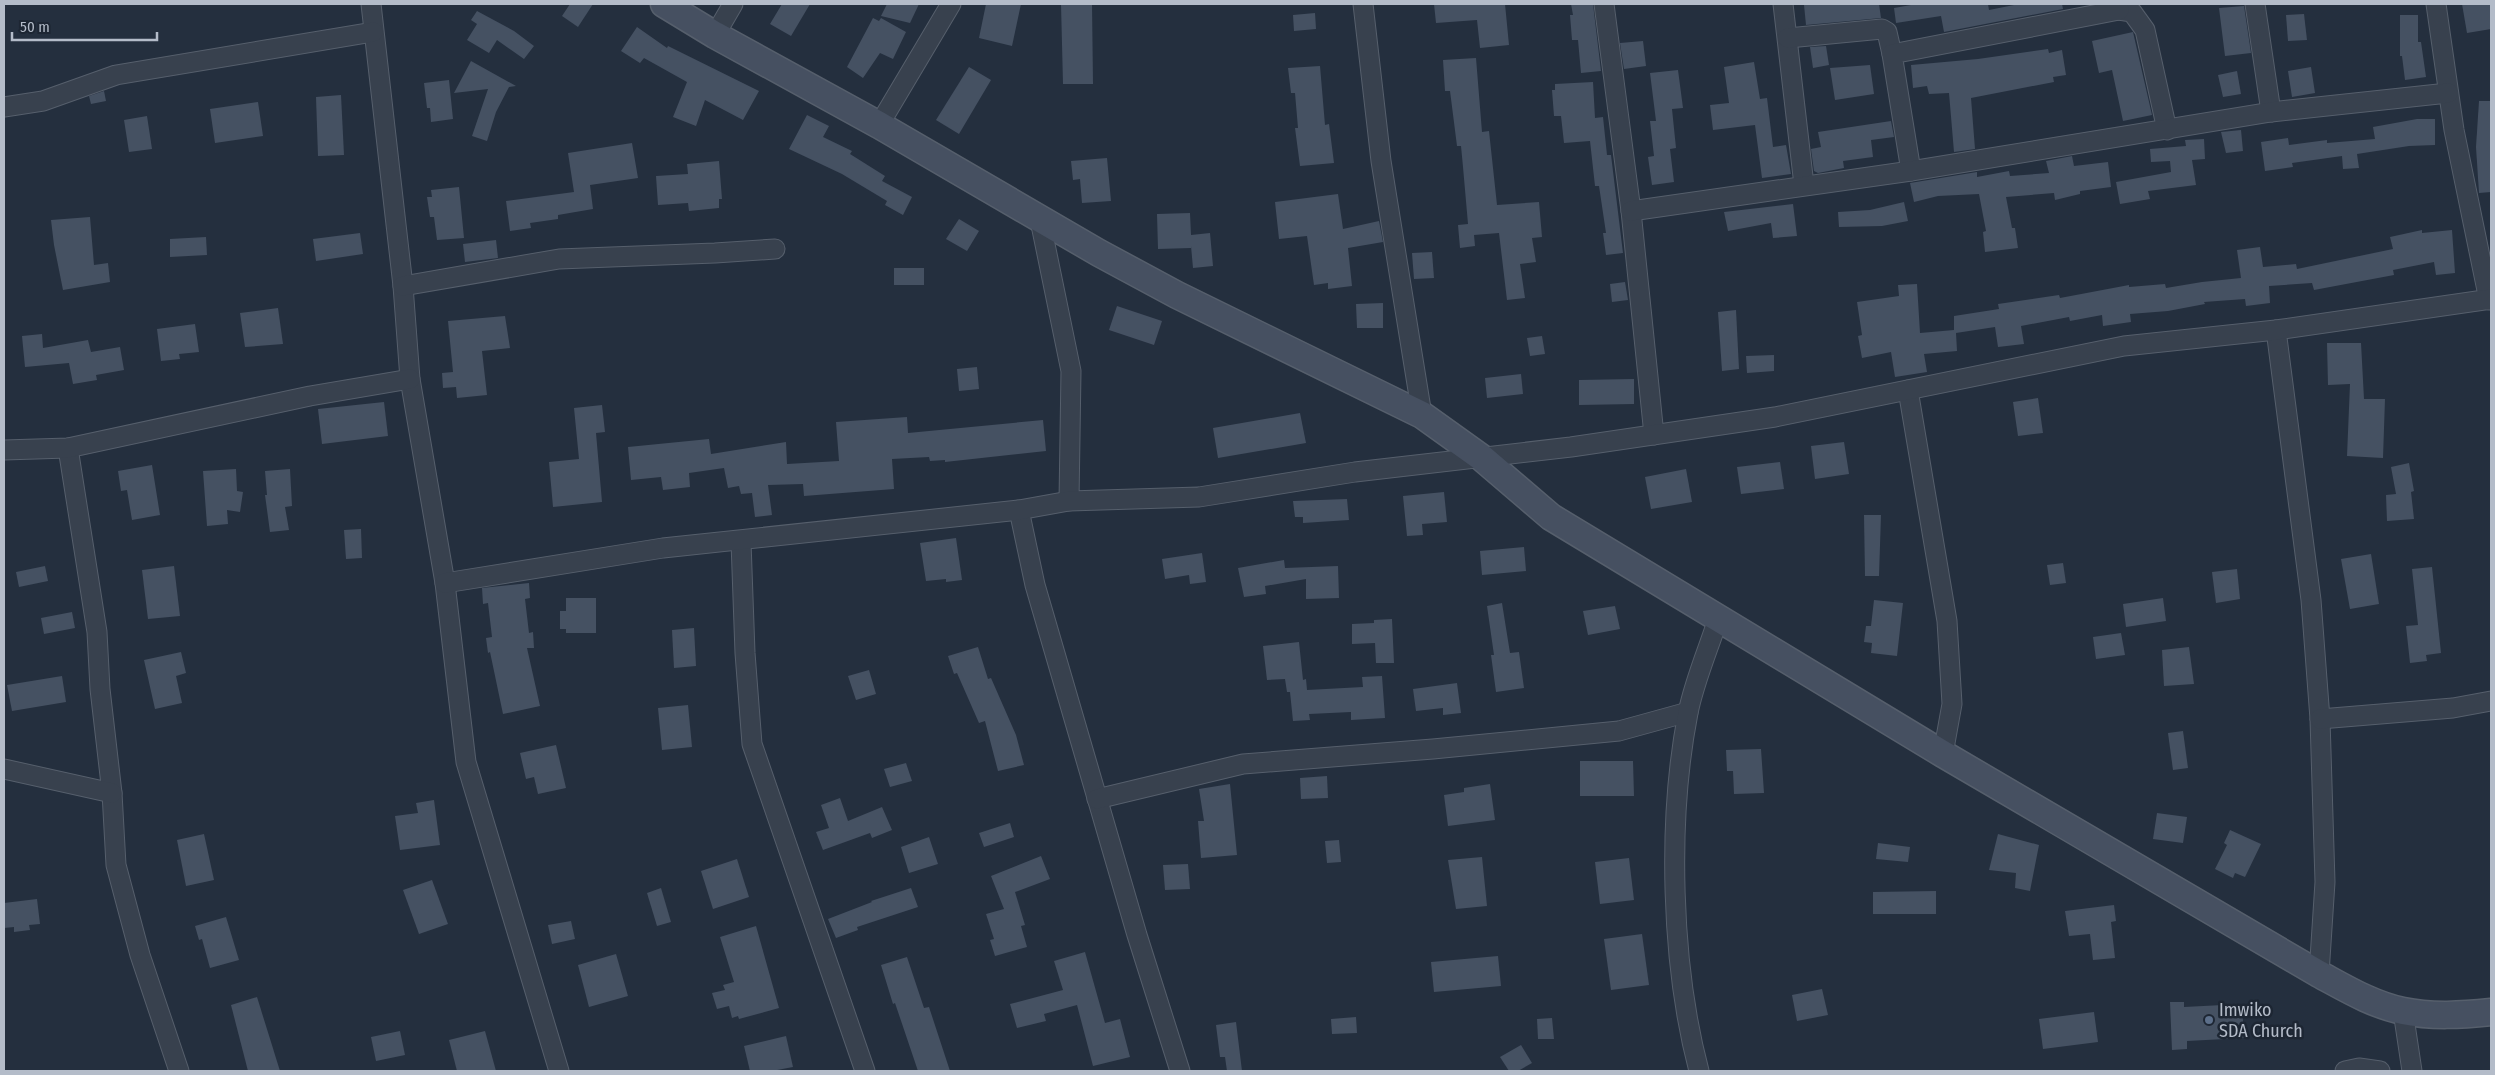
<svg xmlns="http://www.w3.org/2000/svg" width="2495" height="1075" viewBox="0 0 2495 1075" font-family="'Fira Sans Condensed',sans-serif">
  <rect width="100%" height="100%" fill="#242f3e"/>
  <!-- building -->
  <g fill="#455162">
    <polygon points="570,4 593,4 578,27 562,16"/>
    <polygon points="782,4 810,4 791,36 770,24"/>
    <polygon points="887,4 919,4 910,23 881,16"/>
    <polygon points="986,4 1021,4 1012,46 979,38"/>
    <polygon points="1061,4 1092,4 1093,84 1063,84"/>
    <polygon points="1434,4 1505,4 1509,45 1480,48 1477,20 1436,23"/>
    <polygon points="1571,4 1593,4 1601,71 1581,73 1578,40 1572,40 1570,15 1573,15"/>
    <polygon points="1819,4 1879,4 1881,18 1806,25 1804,5"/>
    <polygon points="1910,4 1988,4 1989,10 2019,4 2062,4 2063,9 1944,32 1941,16 1896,23 1894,8 1911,5"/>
    <polygon points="2462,4 2491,4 2491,29 2467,33"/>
    <polygon points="2244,6 2251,53 2225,56 2219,8"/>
    <polygon points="477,11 514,31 534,46 524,59 497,40 489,53 467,40 477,24 471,20"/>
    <polygon points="1315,13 1316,29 1294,31 1293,15"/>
    <polygon points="2304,14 2307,40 2288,41 2286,15"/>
    <polygon points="2400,15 2418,15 2418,42 2421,42 2426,77 2405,80 2402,56 2400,56"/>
    <polygon points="873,18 879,21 881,18 906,32 905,34 893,59 880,53 863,78 847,67"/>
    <polygon points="637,27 667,48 668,46 759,91 743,120 705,100 696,126 673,117 687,82 644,58 640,63 621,51"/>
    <polygon points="2133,32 2152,115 2123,121 2112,70 2099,73 2092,41"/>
    <polygon points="1643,41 1646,66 1624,69 1620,43"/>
    <polygon points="1826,46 1829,65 1813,68 1810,47"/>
    <polygon points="2048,49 2049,53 2062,50 2066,75 2053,77 2054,82 1971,98 1975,149 1954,152 1949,93 1929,94 1927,86 1913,88 1911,65 1978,59"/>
    <polygon points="1476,58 1482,132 1489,131 1497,205 1539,202 1542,237 1532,238 1536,262 1520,264 1525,298 1507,300 1499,233 1474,235 1475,246 1460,248 1458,225 1468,224 1463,167 1461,146 1457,146 1450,91 1445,91 1443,60"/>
    <polygon points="471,61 516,86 509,87 496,112 487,141 472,136 488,89 454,93"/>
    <polygon points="1754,62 1760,99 1767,98 1773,147 1786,145 1791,174 1762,178 1755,125 1713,130 1710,105 1729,103 1724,67"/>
    <polygon points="1870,65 1874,94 1835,100 1830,68"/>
    <polygon points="1320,66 1325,125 1329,124 1334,163 1300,166 1295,128 1298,128 1295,93 1291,93 1288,68"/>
    <polygon points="969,67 991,80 959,134 936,120"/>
    <polygon points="2311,67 2315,93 2292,97 2288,71"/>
    <polygon points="1678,70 1683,108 1672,109 1676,148 1670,149 1674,182 1652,185 1648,157 1654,156 1650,121 1656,121 1650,73"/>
    <polygon points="2237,71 2241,94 2223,97 2218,75"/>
    <polygon points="449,80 453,119 431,122 430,108 427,108 424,83"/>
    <polygon points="1593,82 1595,118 1603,117 1607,155 1611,155 1623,253 1606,255 1603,233 1606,233 1599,186 1595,186 1590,141 1564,143 1561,116 1554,116 1552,90 1555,90 1555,84"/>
    <polygon points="104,91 106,101 91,104 89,96"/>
    <polygon points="341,95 344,155 318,156 316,97"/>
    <polygon points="2479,101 2491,101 2491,192 2479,193 2476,147"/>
    <polygon points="258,102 263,136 215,143 210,109"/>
    <polygon points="807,115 829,126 823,137 852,151 850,154 885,176 882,181 912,197 903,215 885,205 887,201 842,174 789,149"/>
    <polygon points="147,116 152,149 129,152 124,120"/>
    <polygon points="2417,119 2435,119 2435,145 2409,146 2357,154 2359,168 2343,169 2342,156 2292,163 2293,167 2265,171 2261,142 2288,138 2289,145 2327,140 2327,143 2375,139 2373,127"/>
    <polygon points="1891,121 1894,137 1871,140 1873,157 1843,161 1844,168 1818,173 1814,171 1811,149 1821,147 1818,132"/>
    <polygon points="2241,130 2243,151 2226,153 2221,132"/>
    <polygon points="2204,139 2205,159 2192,160 2196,185 2148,191 2150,199 2120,204 2116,182 2171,172 2170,161 2151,162 2150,149 2186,146 2185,140"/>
    <polygon points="632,143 638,178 590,185 593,209 558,215 558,219 530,223 531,228 510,231 506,201 574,192 568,153"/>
    <polygon points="2072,156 2074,166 2108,162 2111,187 2080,191 2080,194 2055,200 2054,193 2006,197 2012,228 2015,228 2018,248 1985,252 1983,232 1986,231 1979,194 1938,196 1914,202 1910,183 1977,172 1977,177 2009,171 2010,176 2049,173 2046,161"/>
    <polygon points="1107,158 1111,201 1082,203 1080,179 1073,180 1071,161"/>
    <polygon points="719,161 722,199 719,199 719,208 689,211 688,203 658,205 656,176 688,174 687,164"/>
    <polygon points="459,187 464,238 437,240 434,217 430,217 427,197 432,197 431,190"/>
    <polygon points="1338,194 1343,229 1379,221 1383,242 1348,248 1352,286 1328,289 1328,283 1314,285 1307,236 1279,239 1275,202"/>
    <polygon points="1904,202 1908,221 1882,226 1839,227 1838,212 1870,210"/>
    <polygon points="1793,204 1797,236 1773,238 1771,223 1728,231 1724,212"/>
    <polygon points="1190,213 1191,235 1210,233 1213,266 1193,268 1191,246 1191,248 1158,249 1157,214"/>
    <polygon points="90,217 94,265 108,263 110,282 63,290 54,245 51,220"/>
    <polygon points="959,219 979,231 967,251 946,239"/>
    <polygon points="2422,230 2422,233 2452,230 2455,273 2436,275 2434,262 2393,270 2394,275 2314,290 2312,283 2269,286 2270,303 2246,306 2245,299 2204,302 2205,304 2168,311 2130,314 2131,322 2103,326 2102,315 2070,321 2069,317 2021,326 2024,344 1998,347 1995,327 1956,333 1957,351 1924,354 1927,372 1895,377 1891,352 1862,358 1858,336 1862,335 1857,302 1899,296 1898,285 1917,284 1920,333 1954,330 1954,316 1999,309 1998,304 2059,295 2060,298 2129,285 2129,287 2165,284 2166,288 2202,282 2241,278 2237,250 2260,247 2263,267 2296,264 2297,269 2393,249 2390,237"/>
    <polygon points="360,233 363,254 316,261 313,239"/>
    <polygon points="206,237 207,255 170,257 170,239"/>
    <polygon points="496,240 498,258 465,262 463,244"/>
    <polygon points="1432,252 1434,278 1414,279 1412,253"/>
    <rect x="894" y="268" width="30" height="17"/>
    <polygon points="1625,282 1628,300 1612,302 1610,284"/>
    <polygon points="1383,303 1383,328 1357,328 1356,304"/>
    <polygon points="1117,306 1162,321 1154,345 1109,330"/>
    <polygon points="278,308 283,344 245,347 240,313"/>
    <polygon points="1736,310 1739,369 1722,371 1718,312"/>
    <polygon points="505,316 510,348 482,351 487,395 457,398 456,387 443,388 442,373 453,372 448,321"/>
    <polygon points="195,324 199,352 179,354 180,359 161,361 157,329"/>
    <polygon points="42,334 43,348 88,340 91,352 120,347 124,370 96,375 97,380 73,384 69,363 25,367 22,336"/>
    <polygon points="1542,336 1545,354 1530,356 1527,338"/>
    <polygon points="2327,343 2361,343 2364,399 2385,399 2383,458 2347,456 2350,384 2328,385"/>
    <polygon points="1774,355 1774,371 1747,373 1746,356"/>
    <polygon points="977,367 979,389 959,391 957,369"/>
    <polygon points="1521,374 1523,394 1487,398 1485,378"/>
    <polygon points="1634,379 1634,404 1579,405 1579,380"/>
    <polygon points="2038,398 2043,433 2018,436 2013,402"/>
    <polygon points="384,402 388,436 322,444 318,409"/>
    <polygon points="602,405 605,432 596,433 602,502 553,507 549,462 579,459 574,408"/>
    <polygon points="1300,413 1306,443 1218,458 1213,428"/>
    <polygon points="907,417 908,433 1043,420 1046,451 945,462 945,460 930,461 929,457 892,459 894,489 804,496 803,484 768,485 772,515 755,517 752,493 741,494 739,486 728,488 724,468 689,473 690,487 663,490 661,477 631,480 628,447 709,439 711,454 786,442 787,464 839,461 836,422"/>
    <polygon points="1844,442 1849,474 1815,479 1811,446"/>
    <polygon points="1780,462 1784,489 1741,494 1737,467"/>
    <polygon points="2409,463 2414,491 2411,492 2414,519 2387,521 2386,495 2396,494 2391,467"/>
    <polygon points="152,465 160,515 132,520 127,490 121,491 118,471"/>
    <polygon points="236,469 237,491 243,492 240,512 227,510 228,524 207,526 203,471"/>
    <polygon points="290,469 292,506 285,507 289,530 270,532 265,495 267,495 265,471"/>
    <polygon points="1686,469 1692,502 1651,509 1645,477"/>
    <polygon points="1444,492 1447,522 1422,524 1423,535 1407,536 1403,496"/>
    <polygon points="1347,499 1349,520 1303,523 1303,517 1295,517 1293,501"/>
    <polygon points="1864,515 1881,515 1879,576 1865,576"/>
    <polygon points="361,529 362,558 346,559 344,530"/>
    <polygon points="956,538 962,580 946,582 946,579 926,581 920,543"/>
    <polygon points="1524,547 1526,571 1482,575 1480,551"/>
    <polygon points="1202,553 1206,582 1190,584 1189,575 1165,579 1162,559"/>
    <polygon points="2371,554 2379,604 2350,609 2341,559"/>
    <polygon points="1284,560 1285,568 1338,566 1339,598 1306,599 1306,579 1265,586 1266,594 1244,597 1238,568"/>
    <polygon points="2063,563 2066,583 2050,585 2047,565"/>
    <polygon points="45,566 48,581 19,587 16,572"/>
    <polygon points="174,566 180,616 148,619 142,570"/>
    <polygon points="2432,567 2441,653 2426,655 2427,661 2410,663 2406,626 2418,625 2412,569"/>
    <polygon points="2237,569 2240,599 2216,603 2212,572"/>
    <polygon points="529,583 530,598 525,599 529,633 533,632 534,648 527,648 540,706 503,714 490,652 488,653 486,638 492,637 488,603 483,604 482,588"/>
    <polygon points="566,598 596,598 596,633 566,633 566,629 560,629 560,611 566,611"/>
    <polygon points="2163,598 2166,621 2126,627 2123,604"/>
    <polygon points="1874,600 1903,603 1897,656 1871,653 1872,643 1864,642 1866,626 1871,626"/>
    <polygon points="1502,603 1510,653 1519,652 1524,688 1496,692 1491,655 1494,655 1487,606"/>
    <polygon points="1615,606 1620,629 1588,635 1583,611"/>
    <polygon points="72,612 75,628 44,634 41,618"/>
    <polygon points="1392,619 1394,663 1376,663 1375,643 1352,644 1352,624 1374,623 1374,620"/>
    <polygon points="694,628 696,666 674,668 672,630"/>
    <polygon points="2121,633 2125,655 2096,659 2093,637"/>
    <polygon points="1299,642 1303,680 1306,679 1307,690 1363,687 1362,677 1382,676 1385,718 1351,720 1351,712 1309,714 1310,720 1293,721 1290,692 1287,692 1285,679 1267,680 1263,646"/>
    <polygon points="978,647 988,679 991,678 1016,735 1024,765 998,771 985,721 979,723 957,673 954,674 948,656"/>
    <polygon points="2189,647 2194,684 2164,686 2162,650"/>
    <polygon points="181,652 186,673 176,676 182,703 155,709 144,660"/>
    <polygon points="869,670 876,694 856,700 848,676"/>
    <polygon points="62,676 66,702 12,711 7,685"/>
    <polygon points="1457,683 1461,713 1443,715 1443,708 1416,711 1413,689"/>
    <polygon points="688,705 692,747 662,750 658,708"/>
    <polygon points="2183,731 2188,768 2173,770 2168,733"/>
    <polygon points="556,745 566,788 538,794 534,777 526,779 520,753"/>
    <polygon points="1761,749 1764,793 1734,794 1733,771 1727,771 1726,750"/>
    <polygon points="1580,761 1633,761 1634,796 1580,796"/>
    <polygon points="906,763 912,781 890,787 884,769"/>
    <polygon points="1327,776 1328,798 1301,799 1300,778"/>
    <polygon points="1230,784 1237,855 1201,858 1198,821 1204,821 1199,789"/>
    <polygon points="1490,784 1495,820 1448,826 1444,795 1464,792 1464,788"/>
    <polygon points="840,798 848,821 882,807 892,830 872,838 870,833 823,850 816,832 829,828 821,805"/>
    <polygon points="434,800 440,845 400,850 395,816 418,813 416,803"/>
    <polygon points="2157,813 2187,817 2183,843 2153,839"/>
    <polygon points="1010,823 1014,837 984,847 979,833"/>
    <polygon points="2230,830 2261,844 2245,877 2235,873 2233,878 2215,869 2227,845 2224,843"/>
    <polygon points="204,834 214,880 186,886 177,840"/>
    <polygon points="1998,834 2039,845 2030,891 2015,888 2016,873 1989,870"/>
    <polygon points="929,837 938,864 909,873 901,847"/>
    <polygon points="1339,840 1341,862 1327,863 1325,841"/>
    <polygon points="1878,843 1910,847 1908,862 1876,859"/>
    <polygon points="1041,856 1050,879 1015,892 1025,925 1021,926 1027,947 995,956 990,940 994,939 986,914 1004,909 991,876"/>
    <polygon points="1482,857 1487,906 1456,909 1448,860"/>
    <polygon points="1629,858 1634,900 1600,904 1595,862"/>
    <polygon points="737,859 749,897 713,909 701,871"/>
    <polygon points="1188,864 1190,889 1165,890 1163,865"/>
    <polygon points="432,880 448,924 419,934 403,890"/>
    <polygon points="661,888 671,922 657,926 647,893"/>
    <polygon points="911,888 918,907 857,927 858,930 836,938 828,919 872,902 871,901"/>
    <polygon points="1936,891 1936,914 1873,914 1873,892"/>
    <polygon points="37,899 40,924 29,925 30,930 14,932 14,927 4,928 4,903"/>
    <polygon points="2114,905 2116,921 2111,922 2115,958 2093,960 2090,934 2069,936 2065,911"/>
    <polygon points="226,917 239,960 210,968 202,939 199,940 195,926"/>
    <polygon points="571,921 575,939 552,944 548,925"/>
    <polygon points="756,926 779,1008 739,1019 738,1016 732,1018 729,1006 717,1009 712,993 725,990 723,985 734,982 720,937"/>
    <polygon points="1642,934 1649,985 1611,990 1604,939"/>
    <polygon points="1085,952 1105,1023 1120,1019 1130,1057 1093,1066 1077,1005 1044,1014 1046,1021 1017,1028 1010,1004 1063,990 1054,961"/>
    <polygon points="616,954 628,996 589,1007 578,965"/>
    <polygon points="1498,956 1501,986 1434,992 1431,962"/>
    <polygon points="907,957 924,1008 929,1007 950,1071 918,1071 895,1003 893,1004 881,965"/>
    <polygon points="1822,989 1828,1015 1797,1021 1792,995"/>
    <polygon points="257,997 280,1071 248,1071 231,1005"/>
    <polygon points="2170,1002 2184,1002 2184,1007 2242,1004 2244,1038 2187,1041 2187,1049 2172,1050"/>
    <polygon points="2094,1012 2098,1042 2043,1049 2039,1019"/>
    <polygon points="1356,1017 1357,1033 1332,1034 1331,1019"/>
    <polygon points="1552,1018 1554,1039 1538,1039 1537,1019"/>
    <polygon points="1236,1022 1242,1071 1227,1071 1225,1057 1220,1057 1216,1025"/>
    <polygon points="400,1031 405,1055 376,1061 371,1037"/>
    <polygon points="485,1031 496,1071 457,1071 449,1040"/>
    <polygon points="786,1036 793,1067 772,1071 750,1071 744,1046"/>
    <polygon points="1521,1045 1532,1063 1518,1071 1509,1071 1500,1057"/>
  </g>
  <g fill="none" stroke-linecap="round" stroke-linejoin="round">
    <defs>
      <g id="minor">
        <polyline points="371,4 403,286 410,379 445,583 466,762 559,1071"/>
        <polyline points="1363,4 1381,161 1422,415"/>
        <polyline points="1604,4 1631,211 1654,435"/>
        <polyline points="1783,4 1804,185"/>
        <polyline points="2255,4 2271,112"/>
        <polyline points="2436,4 2454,130 2489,300"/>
        <polyline points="2119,10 2132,12 2145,30 2167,130"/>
        <polyline points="715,35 733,4"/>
        <polyline points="1788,38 1882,29 1887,32 1892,54"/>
        <polyline points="4,107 43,101 116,75 373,32"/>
        <polyline points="879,125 951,4"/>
        <polyline points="1911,171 1892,54 2119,10 2118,4"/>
        <polyline points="1631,211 1911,171 2271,112 2448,93"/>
        <polyline points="1040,220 1071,371 1069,501"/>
        <polyline points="403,286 559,259 715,253 775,249"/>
        <polyline points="2276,330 2311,600 2320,719 2325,882 2319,974"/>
        <polyline points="1908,390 1947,621 1952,704 1943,754"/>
        <polyline points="68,448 97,632 100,689 112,793 116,865 140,955 179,1071"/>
        <polyline points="4,450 68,448 310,396 410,379"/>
        <polyline points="1019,510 1035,585 1137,935 1180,1071"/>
        <polyline points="741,542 745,653 752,744 865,1071"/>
        <polyline points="445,583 663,548 1019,510 1069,501 1199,497 1355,472 1571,447 1775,417 2124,346 2276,330 2491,299"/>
        <polyline points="2320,719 2453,708 2491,701"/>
        <polyline points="4,769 112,793"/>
        <polyline points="1097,799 1243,764 1433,749 1619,731 1688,712"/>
        <polyline points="2403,1011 2412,1071"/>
        <path d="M1699,1071C1671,965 1667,821 1688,713C1694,682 1708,650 1718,619"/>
        <polyline points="2345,1071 2359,1068 2380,1071"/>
      </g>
      <path id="secondary" d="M664,4L715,35L879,125L1099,253L1177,295L1422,415L1482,458L1551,517L1943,754L2319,974C2345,988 2373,1005 2403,1011C2432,1017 2462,1015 2491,1012"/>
    </defs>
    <!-- minor casing -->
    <use href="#minor" stroke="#565f6c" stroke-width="21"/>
    <!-- secondary casing -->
    <use href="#secondary" stroke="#565f6c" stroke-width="29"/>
    <!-- minor -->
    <use href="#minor" stroke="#38414e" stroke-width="19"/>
    <!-- secondary -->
    <use href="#secondary" stroke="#465061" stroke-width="26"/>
  </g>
  <!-- markers -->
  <circle fill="#5c6f8a" stroke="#1d2633" stroke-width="2" cx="2209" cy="1020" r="5"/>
  <g text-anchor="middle" stroke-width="5" stroke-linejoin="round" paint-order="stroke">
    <!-- poi labels -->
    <g font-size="18" fill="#b4bcc9" stroke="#1d2633" text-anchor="start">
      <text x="2219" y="1016">Imwiko<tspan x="2219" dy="21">SDA Church</tspan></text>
    </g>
  </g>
  <!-- border -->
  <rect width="2495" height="1075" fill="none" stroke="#b4bcc9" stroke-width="10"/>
  <!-- scale -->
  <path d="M12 32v8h145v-8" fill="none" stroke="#b4bcc9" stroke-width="2.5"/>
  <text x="20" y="32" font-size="15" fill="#b4bcc9" stroke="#1d2633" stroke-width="4" paint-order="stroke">50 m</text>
</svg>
